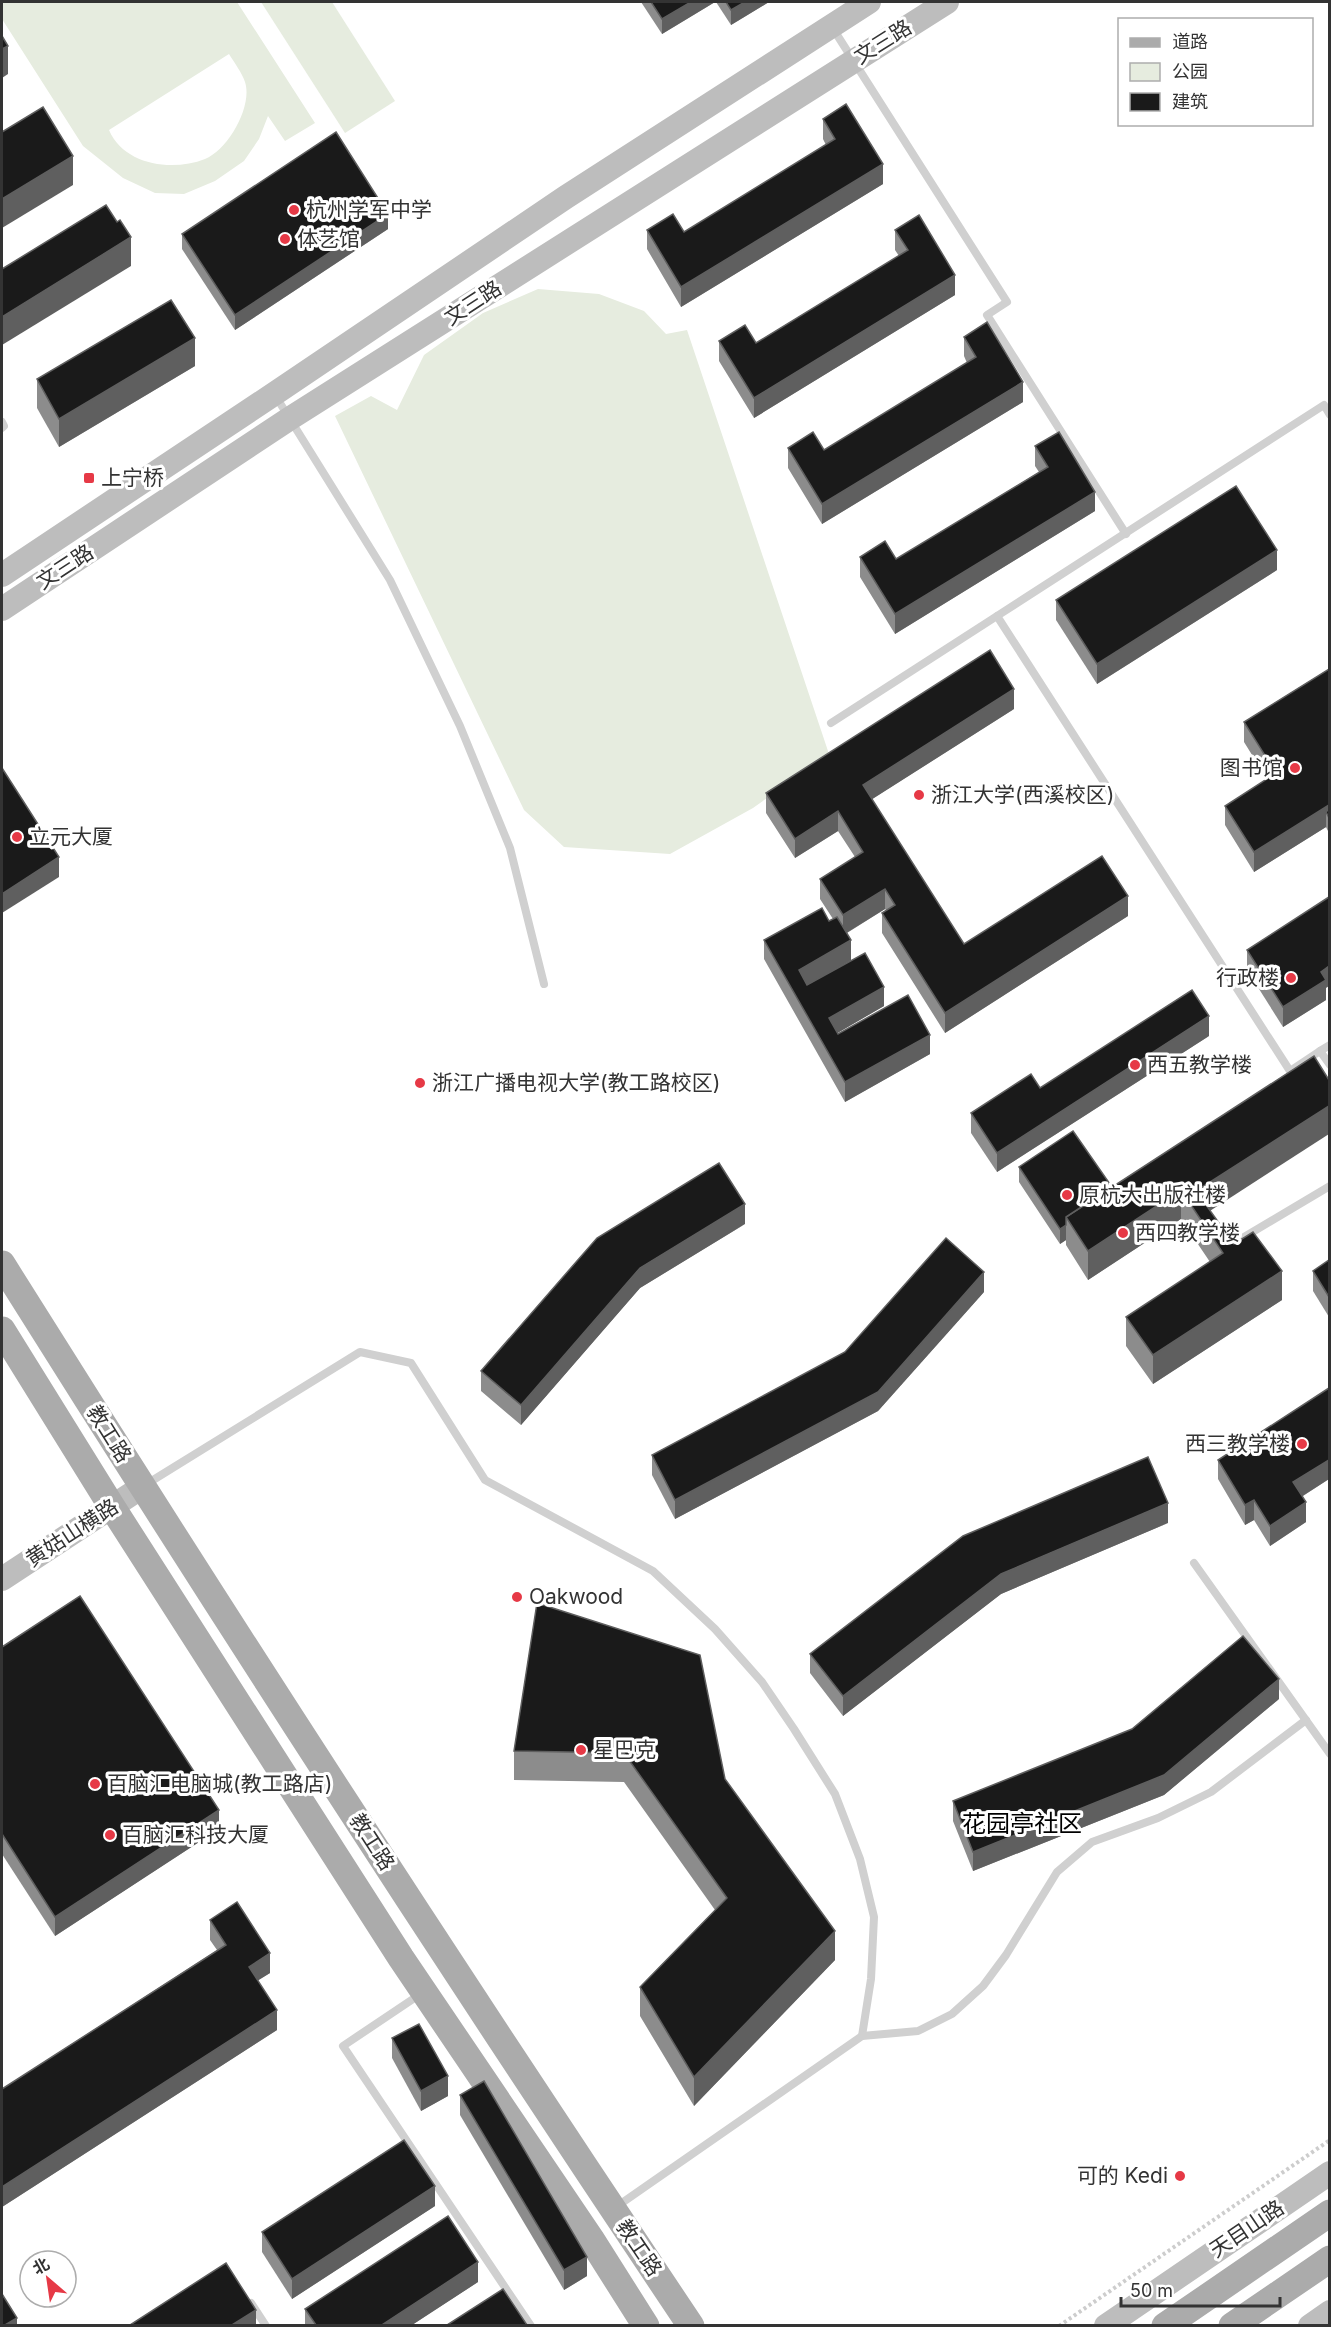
<svg xmlns="http://www.w3.org/2000/svg" width="1331" height="2327" viewBox="0 0 1331 2327" font-family="Inter,'Noto Sans SC',sans-serif">
  <rect width="100%" height="100%" fill="#fff"/>
  <!-- green -->
  <g fill="#e6ecdf" fill-rule="evenodd">
    <path d="M2,2H237L315,123L285,141L268,116L259,139L244,161L215,181L184,194L155,193L123,178L83,146L2,19ZM229,54C234,62 242,73 245,82C253,106 228,150 205,159C172,172 124,165 109,130Z"/>
    <polygon points="261,2 332,2 395,101 345,133"/>
    <polygon points="538,289 599,294 644,311 666,334 687,330 829,754 753,808 670,854 564,847 524,810 335,416 371,396 397,410 424,355 483,313"/>
  </g>
  <g fill="none" stroke-linecap="round" stroke-linejoin="round">
    <!-- path -->
    <polyline stroke="#cdcdcd" stroke-width="4" stroke-dasharray="3 3" stroke-linecap="butt" points="1059,2326 1330,2140"/>
    <!-- lane -->
    <g stroke="#d0d0d0" stroke-width="8">
      <polyline points="832,27 1007,302 987,315 1126,534"/>
      <polyline points="275,395 390,580 460,726 510,848 544,984"/>
      <polyline points="2,422 4,426 2,428"/>
      <polyline points="831,723 997,616"/>
      <polyline points="1330,1045 1320,1051 1330,1065"/>
      <polyline points="1320,1051 1290,1071 997,616 1324,405 1330,415"/>
      <polyline points="1229,1246 1330,1186"/>
      <polyline points="145,1485 360,1352 411,1363 485,1480 653,1571 715,1629 762,1682 794,1729 835,1794 860,1859 874,1917 871,1979 862,2036"/>
      <polyline points="1194,1563 1330,1754"/>
      <polyline points="422,1993 343,2046 531,2326"/>
      <polyline points="616,2207 862,2036 918,2031 952,2014 983,1986 1006,1955 1057,1872 1092,1842 1158,1818 1211,1792 1306,1720"/>
      <polyline points="251,2303 266,2326"/>
    </g>
    <!-- secondary -->
    <g stroke="#bdbdbd" stroke-width="24">
      <polyline points="2,575 274,394 566,197 869,2"/>
      <polyline points="2,609 289,419 947,2"/>
      <polyline points="2,1579 142,1487"/>
      <polyline points="1106,2326 1330,2173"/>
      <polyline points="1310,2326 1330,2312"/>
    </g>
    <!-- primary -->
    <g stroke="#ababab" stroke-width="27">
      <path d="M2,1264C226,1621 456,1975 691,2326"/>
      <polyline points="2,1330 112,1507 401,1958 591,2239 646,2326"/>
      <polyline points="1165,2326 1330,2213"/>
      <polyline points="1232,2326 1330,2259"/>
    </g>
  </g>
  <!-- wall -->
  <g fill="#8c8c8c">
    <polygon points="641,2 715,2 662,34"/>
    <polygon points="716,2 769,2 731,25"/>
    <polygon points="823,119 883,184 681,307 647,249 647,230 684,232 826,145 823,139"/>
    <polygon points="388,229 235,330 182,249 182,234"/>
    <polygon points="895,230 955,295 754,418 719,361 719,341 756,343 899,256 895,250"/>
    <polygon points="964,337 1023,402 822,524 788,468 788,448 824,450 967,363 964,356"/>
    <polygon points="195,366 59,447 37,408 37,379"/>
    <polygon points="1035,446 1095,511 895,634 860,577 860,557 896,559 1039,472 1035,466"/>
    <polygon points="1277,570 1097,684 1056,620 1056,600"/>
    <polygon points="1329,669 1329,833 1326,827 1254,872 1225,825 1225,806 1267,779 1244,742 1244,722"/>
    <polygon points="1014,709 872,799 964,944 1128,916 945,1033 882,933 882,913 886,910 885,909 847,933 851,960 884,1006 837,1033 838,1034 930,1054 845,1102 764,959 764,940 829,921 833,919 820,899 820,879 855,857 838,831 795,858 766,813 766,793"/>
    <polygon points="1247,950 1326,988 1326,1000 1283,1027 1247,970"/>
    <polygon points="1209,1036 997,1172 971,1133 971,1113 1040,1088"/>
    <polygon points="1314,1056 1210,1211 1234,1244 1282,1300 1153,1384 1126,1346 1126,1317 1210,1262 1181,1219 1088,1280 1066,1245 1066,1240 1060,1244 1019,1182 1019,1167 1112,1187"/>
    <polygon points="745,1224 640,1288 521,1425 481,1391 481,1371"/>
    <polygon points="1329,1260 1329,1317 1313,1291 1313,1271"/>
    <polygon points="984,1292 878,1411 675,1519 652,1475 652,1455"/>
    <polygon points="1218,1460 1329,1479 1303,1496 1306,1522 1270,1546 1254,1520 1245,1525 1218,1479"/>
    <polygon points="1168,1523 1001,1594 843,1716 810,1673 810,1654"/>
    <polygon points="537,1603 725,1779 835,1960 694,2106 640,2016 640,1987 715,1910 624,1782 514,1780 514,1751"/>
    <polygon points="2,1647 219,1829 55,1936 2,1854"/>
    <polygon points="1279,1699 1164,1795 973,1871 953,1821 953,1801"/>
    <polygon points="210,1920 270,1973 258,1980 277,2030 2,2207 2,2089 217,1950 210,1940"/>
    <polygon points="392,2038 448,2096 421,2111 392,2058"/>
    <polygon points="460,2095 587,2276 564,2290 460,2115"/>
    <polygon points="435,2206 292,2299 262,2252 262,2232"/>
    <polygon points="478,2282 412,2325 305,2325 305,2309"/>
  </g>
  <!-- shaded-wall -->
  <g fill="#5f5f5f">
    <polygon points="691,2 715,2 662,34 662,19"/>
    <polygon points="745,2 769,2 731,25 731,10"/>
    <polygon points="8,46 8,74 2,78 2,49"/>
    <polygon points="73,156 73,185 2,228 2,199"/>
    <polygon points="883,164 883,184 681,307 681,287"/>
    <polygon points="388,214 388,229 235,330 235,315"/>
    <polygon points="131,237 131,266 2,345 2,317"/>
    <polygon points="955,275 955,295 754,418 754,398"/>
    <polygon points="195,338 195,366 59,447 59,419"/>
    <polygon points="1023,382 1023,402 822,524 822,504"/>
    <polygon points="1095,492 1095,511 895,634 895,614"/>
    <polygon points="1277,550 1277,570 1097,684 1097,664"/>
    <polygon points="1014,689 1014,709 863,805 863,785"/>
    <polygon points="1329,805 1329,818 1326,812 1326,827 1254,872 1254,852"/>
    <polygon points="838,811 838,831 795,858 795,839"/>
    <polygon points="59,857 59,877 2,913 2,894"/>
    <polygon points="885,889 885,909 843,935 843,915"/>
    <polygon points="1128,896 1128,916 945,1033 945,1013"/>
    <polygon points="851,940 851,960 799,990 799,970"/>
    <polygon points="1329,966 1329,986 1326,988 1326,1000 1283,1027 1283,1007 1321,972"/>
    <polygon points="884,987 884,1006 829,1038 829,1018"/>
    <polygon points="1209,1016 1209,1036 997,1172 997,1153"/>
    <polygon points="930,1035 930,1054 845,1102 845,1082"/>
    <polygon points="1329,1106 1329,1134 1199,1218 1196,1191"/>
    <polygon points="1181,1190 1181,1219 1088,1280 1088,1251"/>
    <polygon points="745,1204 745,1224 640,1288 521,1425 521,1405 640,1268"/>
    <polygon points="1066,1225 1066,1240 1060,1244 1060,1229"/>
    <polygon points="1282,1271 1282,1300 1153,1384 1153,1355"/>
    <polygon points="984,1272 984,1292 878,1411 675,1519 675,1500"/>
    <polygon points="1329,1460 1329,1479 1293,1502 1293,1482"/>
    <polygon points="1254,1500 1254,1520 1245,1525 1245,1505"/>
    <polygon points="1306,1502 1306,1522 1270,1546 1270,1526"/>
    <polygon points="1168,1503 1168,1523 1001,1594 843,1716 843,1696 1001,1574"/>
    <polygon points="1279,1679 1279,1699 1164,1795 973,1871 973,1852"/>
    <polygon points="219,1810 219,1829 55,1936 55,1917"/>
    <polygon points="835,1931 835,1960 694,2106 694,2077"/>
    <polygon points="270,1953 270,1973 249,1986 249,1967"/>
    <polygon points="277,2010 277,2030 2,2207 2,2187"/>
    <polygon points="448,2076 448,2096 421,2111 421,2091"/>
    <polygon points="435,2186 435,2206 292,2299 292,2279"/>
    <polygon points="587,2257 587,2276 564,2290 564,2270"/>
    <polygon points="478,2262 478,2282 412,2325 382,2325"/>
    <polygon points="256,2310 256,2325 232,2325"/>
    <polygon points="17,2318 17,2325 5,2325"/>
  </g>
  <!-- building -->
  <g fill="#1a1a1a" stroke="#5f5f5f" stroke-width="1.5">
    <polygon points="651,2 691,2 662,19"/>
    <polygon points="726,2 745,2 731,10"/>
    <polygon points="2,36 8,46 2,49"/>
    <polygon points="846,104 883,164 681,287 647,230 673,214 684,232 835,139 823,119"/>
    <polygon points="43,107 73,156 2,199 2,132"/>
    <polygon points="336,132 388,214 235,315 182,234"/>
    <polygon points="106,205 117,222 120,220 131,237 2,317 2,269"/>
    <polygon points="919,215 955,275 754,398 719,341 745,325 756,343 908,250 895,230"/>
    <polygon points="171,300 195,338 59,419 37,379"/>
    <polygon points="987,322 1023,382 822,504 788,448 813,432 824,450 976,357 964,337"/>
    <polygon points="1059,432 1095,492 895,614 860,557 885,541 896,559 1048,467 1035,446"/>
    <polygon points="1236,486 1277,550 1097,664 1056,600"/>
    <polygon points="990,650 1014,689 863,785 964,944 1102,856 1128,896 945,1013 882,913 895,905 885,889 843,915 820,879 863,852 838,811 795,839 766,793"/>
    <polygon points="1329,669 1329,805 1254,852 1225,806 1276,773 1244,722"/>
    <polygon points="2,768 59,857 2,894"/>
    <polygon points="1329,809 1329,818 1326,812"/>
    <polygon points="1329,897 1329,966 1321,972 1326,980 1283,1007 1247,950"/>
    <polygon points="822,908 829,921 837,917 851,940 799,970 807,985 865,953 884,987 829,1018 838,1034 908,995 930,1035 845,1082 764,940"/>
    <polygon points="1192,990 1209,1016 997,1153 971,1113 1031,1074 1040,1088"/>
    <polygon points="1314,1056 1329,1080 1329,1106 1196,1191 1234,1244 1253,1232 1282,1271 1153,1355 1126,1317 1223,1253 1181,1190 1088,1251 1066,1217"/>
    <polygon points="1073,1131 1112,1187 1066,1217 1066,1225 1060,1229 1019,1167"/>
    <polygon points="719,1163 745,1204 640,1268 521,1405 481,1371 597,1238"/>
    <polygon points="946,1238 984,1272 878,1392 675,1500 652,1455 845,1352"/>
    <polygon points="1329,1260 1329,1297 1313,1271"/>
    <polygon points="1329,1388 1329,1460 1293,1482 1306,1502 1270,1526 1254,1500 1245,1505 1218,1460"/>
    <polygon points="1148,1457 1168,1503 1001,1574 843,1696 810,1654 963,1536"/>
    <polygon points="80,1596 219,1810 55,1917 2,1834 2,1647"/>
    <polygon points="537,1603 700,1655 725,1779 835,1931 694,2077 640,1987 727,1898 624,1753 514,1751"/>
    <polygon points="1243,1636 1279,1679 1164,1775 973,1852 953,1801 1132,1729"/>
    <polygon points="237,1902 270,1953 249,1967 277,2010 2,2187 2,2089 226,1945 210,1920"/>
    <polygon points="419,2024 448,2076 421,2091 392,2038"/>
    <polygon points="484,2081 587,2257 564,2270 460,2095"/>
    <polygon points="404,2140 435,2186 292,2279 262,2232"/>
    <polygon points="448,2216 478,2262 382,2325 316,2325 305,2309"/>
    <polygon points="226,2263 256,2310 232,2325 130,2325"/>
    <polygon points="503,2289 527,2325 447,2325"/>
    <polygon points="2,2294 17,2318 5,2325 2,2325"/>
  </g>
  <!-- markers -->
  <g fill="#e63946" stroke="#fff" stroke-width="2">
    <circle cx="294" cy="210" r="6"/>
    <circle cx="285" cy="239" r="6"/>
    <rect x="83" y="472" width="12" height="12" rx="3"/>
    <circle cx="1295" cy="768" r="6"/>
    <circle cx="919" cy="795" r="6"/>
    <circle cx="17" cy="837" r="6"/>
    <circle cx="1291" cy="978" r="6"/>
    <circle cx="1135" cy="1065" r="6"/>
    <circle cx="420" cy="1083" r="6"/>
    <circle cx="1067" cy="1195" r="6"/>
    <circle cx="1123" cy="1233" r="6"/>
    <circle cx="1302" cy="1444" r="6"/>
    <circle cx="517" cy="1597" r="6"/>
    <circle cx="581" cy="1750" r="6"/>
    <circle cx="95" cy="1784" r="6"/>
    <circle cx="110" cy="1835" r="6"/>
    <circle cx="1180" cy="2176" r="6"/>
  </g>
  <g text-anchor="middle" stroke-width="6" stroke-linejoin="round" paint-order="stroke">
    <!-- street labels -->
    <g font-size="21" fill="#333" stroke="#fff">
      <text transform="translate(883 42) rotate(-32)" y="7">文三路</text>
      <text transform="translate(473 303) rotate(-33)" y="7">文三路</text>
      <text transform="translate(65 567) rotate(-33)" y="7">文三路</text>
      <text transform="translate(109 1434) rotate(58)" y="7">教工路</text>
      <text transform="translate(72 1533) rotate(-33)" y="7">黄姑山横路</text>
      <text transform="translate(372 1842) rotate(57)" y="7">教工路</text>
      <text transform="translate(1247 2229) rotate(-34)" y="7">天目山路</text>
      <text transform="translate(639 2248) rotate(56)" y="7">教工路</text>
    </g>
    <!-- poi labels -->
    <g font-size="21" fill="#333" stroke="#fff" text-anchor="start">
      <text x="306" y="217">杭州学军中学</text>
      <text x="297" y="246">体艺馆</text>
      <text x="101" y="485">上宁桥</text>
      <text x="1283" y="775" text-anchor="end">图书馆</text>
      <text x="931" y="802">浙江大学(西溪校区)</text>
      <text x="29" y="844">立元大厦</text>
      <text x="1279" y="985" text-anchor="end">行政楼</text>
      <text x="1147" y="1072">西五教学楼</text>
      <text x="432" y="1090">浙江广播电视大学(教工路校区)</text>
      <text x="1079" y="1202">原杭大出版社楼</text>
      <text x="1135" y="1240">西四教学楼</text>
      <text x="1290" y="1451" text-anchor="end">西三教学楼</text>
      <text x="529" y="1604">Oakwood</text>
      <text x="593" y="1757">星巴克</text>
      <text x="107" y="1791">百脑汇电脑城(教工路店)</text>
      <text x="122" y="1842">百脑汇科技大厦</text>
      <text x="1168" y="2183" text-anchor="end">可的 Kedi</text>
    </g>
    <!-- quarter labels -->
    <g font-size="24" fill="#000" stroke="#fff">
      <text x="1022" y="1832">花园亭社区</text>
    </g>
  </g>
  <!-- border -->
  <rect width="1331" height="2327" fill="none" stroke="#333333" stroke-width="6"/>
  <!-- legend -->
  <rect x="1118" y="18" width="195" height="108" fill="#ffffff" stroke="#adadad" stroke-width="1.5"/>
  <rect x="1130" y="38" width="30" height="9" fill="#ababab" stroke="#adadad" stroke-width="1.5"/>
  <text x="1172" y="48" font-size="18" fill="#333333">道路</text>
  <rect x="1130" y="63" width="30" height="18" fill="#e6ecdf" stroke="#adadad" stroke-width="1.5"/>
  <text x="1172" y="78" font-size="18" fill="#333333">公园</text>
  <rect x="1130" y="93" width="30" height="18" fill="#1a1a1a" stroke="#adadad" stroke-width="1.5"/>
  <text x="1172" y="108" font-size="18" fill="#333333">建筑</text>
  <!-- north arrow -->
  <g transform="translate(48 2279) rotate(331)"><circle r="28" fill="#ffffff" stroke="#adadad" stroke-width="1.5"/>
  <path d="M0-4.5L10 22L0 15L-10 22Z" fill="#e63946"/>
  <text y="-9" font-size="16" font-weight="bold" text-anchor="middle" fill="#333333">北</text>
  </g>
  <!-- scale -->
  <path d="M1121 2297v9h159v-9" fill="none" stroke="#333333" stroke-width="3"/>
  <text x="1130" y="2297" font-size="18" fill="#333333" stroke="#ffffff" stroke-width="4.5" paint-order="stroke">50 m</text>
</svg>
